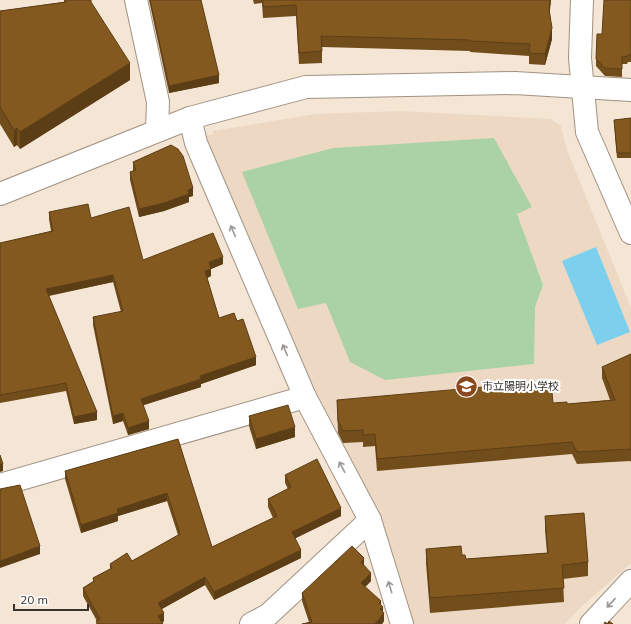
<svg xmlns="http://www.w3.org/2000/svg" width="631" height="624" viewBox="0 0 631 624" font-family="Mulish,'Noto Sans JP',sans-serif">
  <rect width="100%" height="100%" fill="#f4e5d5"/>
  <!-- built -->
  <polygon fill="#edd9c3" points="400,111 551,119 561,126 567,150 631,308 631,563 580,608 565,624 410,624 289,361 205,136 213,134 213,131 315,114"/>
  <!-- green -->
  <polygon fill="#abd2a7" points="494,138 532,207 517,214 543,285 535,307 534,364 385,380 350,362 326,303 298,309 242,172 333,148"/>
  <!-- water -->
  <polygon fill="#7cd0ed" points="596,247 630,332 597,345 562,261"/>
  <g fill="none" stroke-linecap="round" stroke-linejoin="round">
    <defs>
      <g id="minor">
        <polyline points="136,0 158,102 157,131"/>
        <polyline points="582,0 580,58 587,132 631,233"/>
        <polyline points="190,118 196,143 305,397 370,520 402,624"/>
        <polyline points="0,194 190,118 306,87 515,83 631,90"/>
        <polyline points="0,485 305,397"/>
        <polyline points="251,624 268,615 370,520"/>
        <polyline points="591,624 631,581"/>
      </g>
    </defs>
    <!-- minor casing -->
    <use href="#minor" stroke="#a09283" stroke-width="24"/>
    <!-- minor -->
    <use href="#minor" stroke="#fff" stroke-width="22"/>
  </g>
  <!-- wall -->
  <g fill="#724d1c">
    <polygon points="64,0 91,0 91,2 130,80 20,149 17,145 14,147 0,124 0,11 64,2"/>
    <polygon points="149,0 201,0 219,83 169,93"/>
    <polygon points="253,0 551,0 549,13 552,39 545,65 529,64 529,56 470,52 470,51 322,47 322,63 299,64 296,16 263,18 262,3 254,4"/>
    <polygon points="631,0 631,62 628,62 627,64 622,64 622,77 605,76 596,66 596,59 602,34"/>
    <polygon points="631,118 631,158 617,158 614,120"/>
    <polygon points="133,162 193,196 189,197 189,202 164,211 139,217 130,180 130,172 133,171"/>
    <polygon points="49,212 91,218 143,260 223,264 211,269 211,276 207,278 219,318 237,321 256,365 201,384 201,387 143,405 149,429 128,435 123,421 113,424 93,325 93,317 121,312 113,282 49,296 97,420 74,424 66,391 0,403 0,243 51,231 49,219"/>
    <polygon points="631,354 631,462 630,461 577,464 572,454 377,471 375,446 363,447 363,442 343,443 338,433 337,400 553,403 567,404 610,400 602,378 602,367"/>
    <polygon points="249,416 295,437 256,449 249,426"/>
    <polygon points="178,439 212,547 273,518 268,507 268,499 288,489 285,483 285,475 341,516 295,538 301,558 214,600 205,585 162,609 164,621 162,623 163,624 96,624 97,621 83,596 83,588 93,582 93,578 110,569 110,564 132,561 178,535 167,501 118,516 118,521 81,533 65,479 65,471"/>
    <polygon points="545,516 588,562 588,576 563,579 564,602 430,613 426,563 426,549 462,555 466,559 547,553 545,530"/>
    <polygon points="364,565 371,581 365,587 381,605 384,621 382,624 302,624 309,622 302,601 302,593"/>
  </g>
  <!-- shaded-wall -->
  <g fill="#5c3e16">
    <polygon points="550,0 551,0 549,20 549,9"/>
    <polygon points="552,28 552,39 545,65 545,54"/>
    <polygon points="130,63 130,80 20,149 20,132"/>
    <polygon points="219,75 219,83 169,93 169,86"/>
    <polygon points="17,128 17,145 14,147 14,130"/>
    <polygon points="193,188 193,196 189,197 189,202 164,211 139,217 139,209"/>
    <polygon points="223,257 223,264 211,269 211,276 205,279 205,271 209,262"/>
    <polygon points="113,275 113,282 46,296 46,289"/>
    <polygon points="256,357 256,365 201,384 201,387 141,406 141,399 200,376"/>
    <polygon points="97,412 97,420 74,424 74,417"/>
    <polygon points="123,413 123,421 113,424 113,416"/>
    <polygon points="149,421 149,429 128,435 128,428"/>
    <polygon points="295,427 295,437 256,449 256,439"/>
    <polygon points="3,464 3,471 0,472 0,465"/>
    <polygon points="167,493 167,501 118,516 118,521 81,533 81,525 117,509"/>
    <polygon points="341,508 341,516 292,540 292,532"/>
    <polygon points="40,546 40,554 0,568 0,561"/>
    <polygon points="301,550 301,558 214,600 214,592"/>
    <polygon points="364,558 364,566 361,562"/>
    <polygon points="371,573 371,581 361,591 361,583"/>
    <polygon points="205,577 205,585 158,611 158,603"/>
    <polygon points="381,601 381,608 383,607 383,615 380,617 379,603"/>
    <polygon points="164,613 164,621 159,624 158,616"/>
    <polygon points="384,613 384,621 382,624 374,624"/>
  </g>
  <!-- building -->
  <g fill="#845920" stroke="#5c3e16">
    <polygon points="65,0 91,0 91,2 130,63 20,132 17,128 14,130 0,107 0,11 66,2"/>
    <polygon points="150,0 201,0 219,75 169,86"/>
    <polygon points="263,0 550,0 549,9 552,28 545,54 529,53 530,44 470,41 470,40 321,36 322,51 299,53 296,5 263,7"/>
    <polygon points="604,0 631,0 631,55 628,55 627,57 622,56 622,69 605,68 596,59 597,34 602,34"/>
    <polygon points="631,118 631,153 617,153 614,120"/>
    <polygon points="171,145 178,149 183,156 193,188 188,190 189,194 164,203 139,209 130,172 136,170 133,162"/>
    <polygon points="88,204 91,218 129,207 143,260 213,233 223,257 209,262 211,269 205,271 219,318 234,313 237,321 243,319 256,357 200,376 201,379 141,399 149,421 128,428 123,413 113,416 93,317 123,311 113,275 46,289 97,412 74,417 66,383 0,395 0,243 53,231 49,212"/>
    <polygon points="631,354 631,450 630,449 577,452 572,442 377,459 375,434 363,435 363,430 343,431 338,421 337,400 551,381 553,403 567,402 567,404 615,400 602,367"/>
    <polygon points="288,405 295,427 256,439 249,416"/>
    <polygon points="178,439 212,547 277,516 268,499 291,487 285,475 317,459 341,508 292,532 301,550 214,592 205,577 158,603 164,613 158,616 163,624 98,624 96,621 100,619 83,588 94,581 93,578 112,568 110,564 127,553 132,561 180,534 167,493 117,509 118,513 81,525 65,471"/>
    <polygon points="0,455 3,464 0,465"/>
    <polygon points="20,485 40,546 0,561 0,489"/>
    <polygon points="584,513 588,562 562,565 564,588 430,598 426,549 461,546 462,555 465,555 466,559 548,553 545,516"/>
    <polygon points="352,546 364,558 361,562 371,573 361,583 381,601 379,603 383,607 380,609 384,613 375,624 302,624 312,622 302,593"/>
    <polygon points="609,621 613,624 604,624 605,622 608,624"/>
  </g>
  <!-- one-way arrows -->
  <defs><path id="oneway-shaft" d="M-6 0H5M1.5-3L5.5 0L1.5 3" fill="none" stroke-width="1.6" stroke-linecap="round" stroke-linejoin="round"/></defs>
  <g stroke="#9b9896">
    <use href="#oneway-shaft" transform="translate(233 231) rotate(-113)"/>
    <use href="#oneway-shaft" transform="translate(285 350) rotate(-113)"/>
    <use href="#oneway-shaft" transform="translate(342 467) rotate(-118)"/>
    <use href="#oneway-shaft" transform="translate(390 587) rotate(-107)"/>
    <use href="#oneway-shaft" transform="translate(611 603) rotate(133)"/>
  </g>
  <!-- icons -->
  <defs>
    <symbol id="school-disc" viewBox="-11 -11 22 22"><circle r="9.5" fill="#8b471c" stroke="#fff"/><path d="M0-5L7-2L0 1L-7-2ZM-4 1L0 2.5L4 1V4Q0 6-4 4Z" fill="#fff"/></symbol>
  </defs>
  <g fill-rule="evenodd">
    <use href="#school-disc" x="454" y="374" width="25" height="25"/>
  </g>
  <g text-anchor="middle" stroke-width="4" stroke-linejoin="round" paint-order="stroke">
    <!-- poi labels -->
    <g font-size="11" fill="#37322c" stroke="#fff" text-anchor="start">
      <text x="482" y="390">市立陽明小学校</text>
    </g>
  </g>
  <!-- scale -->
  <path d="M14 604v6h74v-6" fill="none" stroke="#37322c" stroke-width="2"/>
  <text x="20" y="604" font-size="12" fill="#37322c" stroke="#ffffff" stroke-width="3" paint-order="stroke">20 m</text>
</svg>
